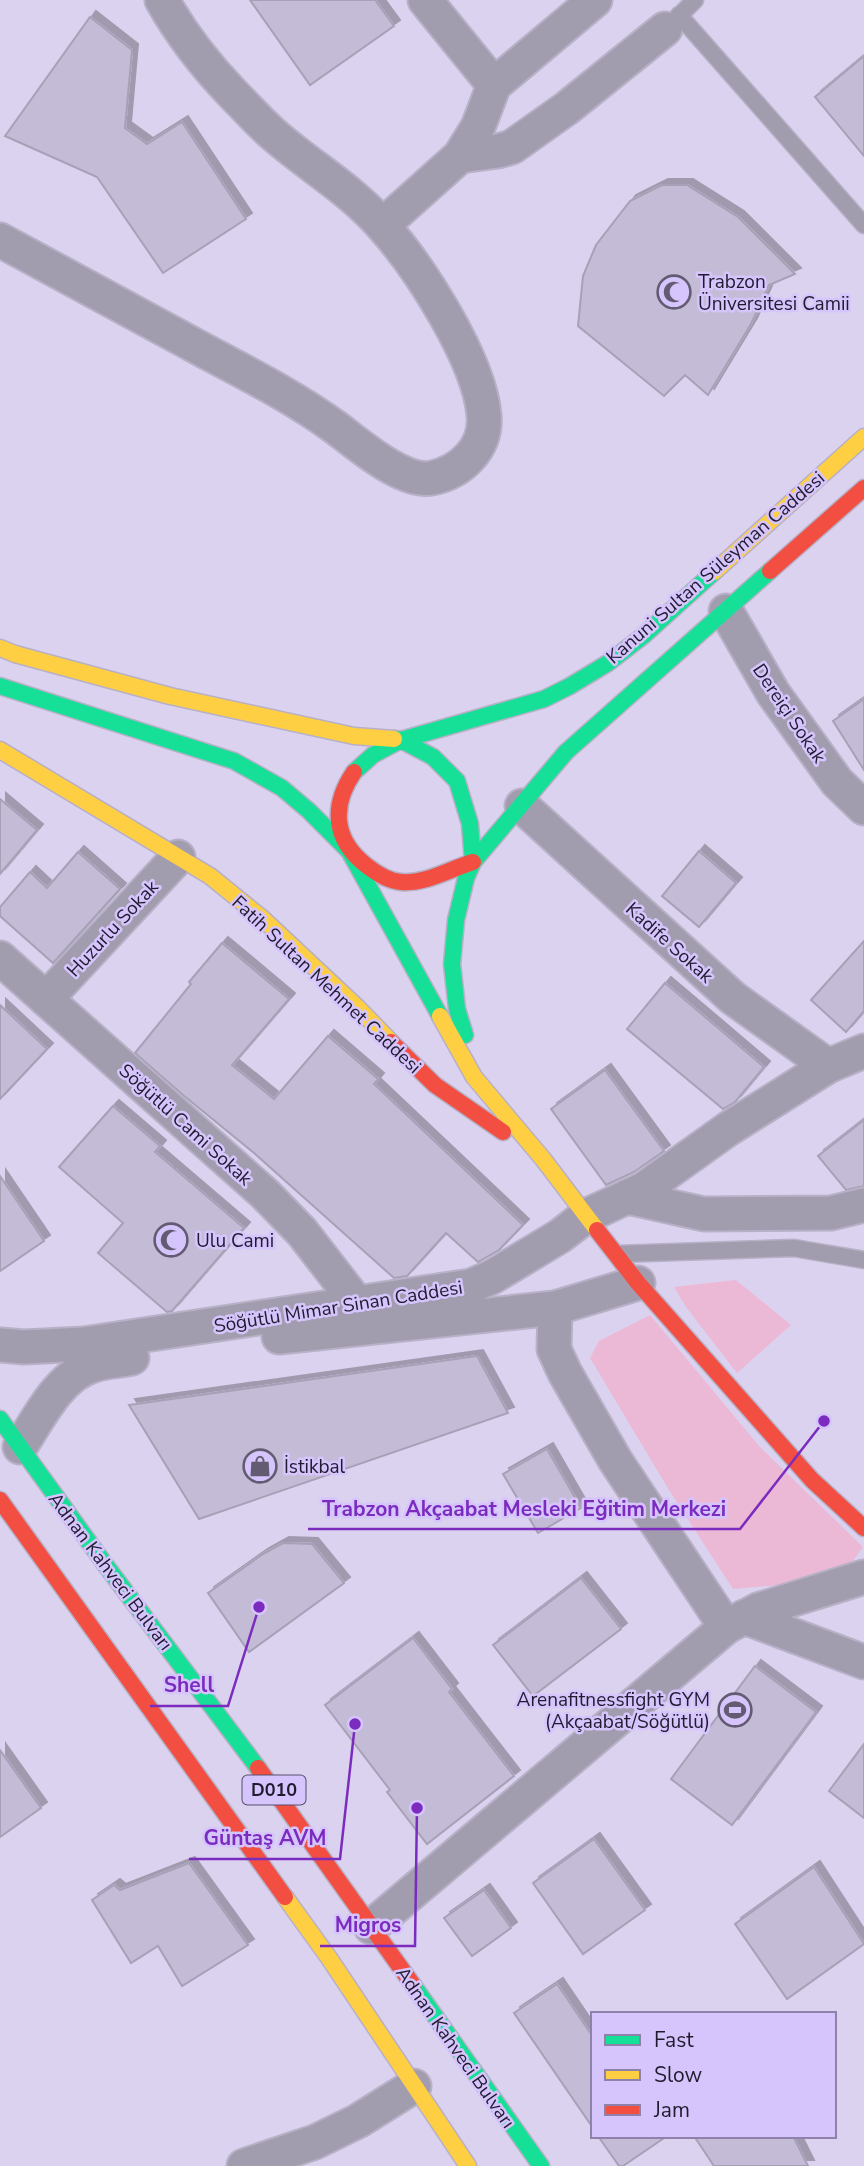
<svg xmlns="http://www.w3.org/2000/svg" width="864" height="2166" viewBox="0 0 864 2166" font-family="'Nunito Sans',sans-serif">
  <defs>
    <filter id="shadow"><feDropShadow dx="6" dy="-6" stdDeviation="0" flood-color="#0004"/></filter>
  </defs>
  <rect width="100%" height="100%" fill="#dbd2ef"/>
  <!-- green -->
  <g fill="#ebb9d5">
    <polygon points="736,1280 791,1325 737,1373 686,1307 674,1287"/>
    <polygon points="650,1315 759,1446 863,1547 841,1577 823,1581 733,1589 669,1490 590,1358 599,1341"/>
  </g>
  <!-- building -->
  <g fill="#c4bcd6" stroke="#a8a0b7" stroke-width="2" filter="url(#shadow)">
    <polygon points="250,0 375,0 394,26 310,85"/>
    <polygon points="90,17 132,50 125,128 147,144 182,122 246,219 163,273 97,177 5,136"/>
    <polygon points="864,56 864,156 815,97"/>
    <polygon points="662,185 687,185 738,217 795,274 769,285 751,324 708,395 685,375 664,396 578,326 583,276 596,245 630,201"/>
    <polygon points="864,699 864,770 833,721"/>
    <polygon points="0,799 37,830 0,874"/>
    <polygon points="699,851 736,883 699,927 662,896"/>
    <polygon points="78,852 120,889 53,963 0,916 0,907 30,872 47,888"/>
    <polygon points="864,941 864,1011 846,1032 811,1000"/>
    <polygon points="222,943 289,999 232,1065 274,1099 328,1036 378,1079 374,1084 523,1225 499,1250 478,1262 446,1233 407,1276 394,1278 254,1153 183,1095 135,1053 191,984 189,982"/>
    <polygon points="665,983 764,1067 735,1102 723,1109 627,1029"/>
    <polygon points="0,1005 47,1049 0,1099"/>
    <polygon points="605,1070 664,1151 634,1172 606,1185 551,1109"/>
    <polygon points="113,1106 160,1146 155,1152 244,1228 172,1311 167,1312 98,1253 123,1223 59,1167"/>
    <polygon points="864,1120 864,1186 846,1190 818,1156"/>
    <polygon points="0,1176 44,1241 0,1271"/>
    <polygon points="477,1356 508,1413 199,1519 129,1405"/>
    <polygon points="547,1449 581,1508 538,1533 503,1474"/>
    <polygon points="283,1543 312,1544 344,1583 249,1652 208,1593 263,1554"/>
    <polygon points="581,1578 621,1629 533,1696 493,1645"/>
    <polygon points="413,1638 452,1689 449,1692 514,1776 427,1844 387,1792 390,1790 325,1705"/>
    <polygon points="755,1666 816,1712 732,1825 671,1779"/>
    <polygon points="864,1744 864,1818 829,1791"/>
    <polygon points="0,1750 41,1808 0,1837"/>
    <polygon points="594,1839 645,1910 583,1954 533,1883"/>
    <polygon points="189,1863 248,1945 182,1986 158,1946 131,1963 92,1900 114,1885 120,1890"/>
    <polygon points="814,1867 864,1944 787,1999 735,1924"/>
    <polygon points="484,1890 511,1928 472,1956 444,1918"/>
    <polygon points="557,1984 593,2037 593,2128 514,2013"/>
    <polygon points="598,2136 667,2136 623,2166 619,2166"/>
    <polygon points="694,2136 793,2136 808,2166 714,2166"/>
  </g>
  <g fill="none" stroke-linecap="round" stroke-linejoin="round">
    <defs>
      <g id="lane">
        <polyline points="679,15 864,225"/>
        <polyline points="672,23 695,0"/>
        <polyline points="618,1254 794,1248 864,1260"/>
      </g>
      <g id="street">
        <polyline points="425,0 494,85"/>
        <polyline points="460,156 498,151 512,147 567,108 665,29"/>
        <polyline points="383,225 460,156 478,127 494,85 595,0"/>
        <path d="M0,240C68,277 136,313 203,350C248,374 294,397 335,427C357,443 403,484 432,478C461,472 487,448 484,415C479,359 419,266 381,224C349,188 308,165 273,134C259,122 246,107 233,94C206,66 181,34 162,0"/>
        <polyline points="726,611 773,693 837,782 864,808"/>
        <polyline points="522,806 733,998 828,1066"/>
        <polyline points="0,958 265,1194 302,1232 357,1303"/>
        <polyline points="46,999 178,857"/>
        <polyline points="627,1197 704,1214 831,1213 864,1205"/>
        <polyline points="555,1308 554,1349 565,1373 615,1460 726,1627"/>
        <polyline points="279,1337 555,1308 638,1283"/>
        <polyline points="0,1345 24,1347 84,1344 471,1286 492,1277 560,1236 586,1216 644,1189 728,1129 828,1066 864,1051"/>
        <path d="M20,1447C39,1418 59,1375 94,1365C106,1361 120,1361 132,1358"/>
        <polyline points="744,1617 864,1662"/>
        <polyline points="371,1927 726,1627 758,1610 864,1577"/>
        <polyline points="244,2166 315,2142 358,2121 414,2086"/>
      </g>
      <g id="fast">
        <polyline points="0,686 234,761 282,788 309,811 349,851 440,1016"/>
        <polyline points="394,739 401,740 544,699 570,686 608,663 643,636 714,572"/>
        <polyline points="354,772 373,755 401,740 433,757 457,781 470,824 473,862 466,878 456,920 452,964 457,1009 465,1035"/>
        <polyline points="473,862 566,752 770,571"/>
        <polyline points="0,1419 107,1567 258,1768"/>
        <polyline points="413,1985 541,2166"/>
      </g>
      <g id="slow">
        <polyline points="714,572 864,437"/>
        <polyline points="0,648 15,654 170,696 354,736 394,739"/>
        <polyline points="0,750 210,876 263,919 358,1008 391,1042"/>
        <polyline points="440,1016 474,1077 543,1159 597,1230"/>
        <polyline points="285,1897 329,1958 468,2166"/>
      </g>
      <g id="jam">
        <polyline points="770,571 864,488"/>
        <path d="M354,772C331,806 333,840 367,866C376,873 388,881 401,882C426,884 450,869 473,862"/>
        <polyline points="391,1042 435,1085 503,1132"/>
        <polyline points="597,1230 638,1283 812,1480 864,1528"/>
        <polyline points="0,1500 285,1897"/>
        <polyline points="258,1768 413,1985"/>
      </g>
    </defs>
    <!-- lane casing -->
    <use href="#lane" stroke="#b7b0c6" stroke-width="19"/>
    <!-- street casing -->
    <use href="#street" stroke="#b7b0c6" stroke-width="37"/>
    <!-- fast casing -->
    <use href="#fast" stroke="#b7b0c6" stroke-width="19"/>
    <!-- slow casing -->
    <use href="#slow" stroke="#b7b0c6" stroke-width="19"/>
    <!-- jam casing -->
    <use href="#jam" stroke="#b7b0c6" stroke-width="19"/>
    <!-- lane -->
    <use href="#lane" stroke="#a29caf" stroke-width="16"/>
    <!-- street -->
    <use href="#street" stroke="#a29caf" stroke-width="33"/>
    <!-- fast -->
    <use href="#fast" stroke="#16e098" stroke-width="16"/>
    <!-- slow -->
    <use href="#slow" stroke="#ffcf43" stroke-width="16"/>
    <!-- jam -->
    <use href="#jam" stroke="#f24e42" stroke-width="16"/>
  </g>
  <!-- icons -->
  <defs>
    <symbol id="mosque-ring" viewBox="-11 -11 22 22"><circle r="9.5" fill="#d6c5fc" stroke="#625b72" stroke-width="1.5"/><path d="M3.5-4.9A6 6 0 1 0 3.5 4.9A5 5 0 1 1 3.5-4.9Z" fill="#625b72"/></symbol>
    <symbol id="shop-ring" viewBox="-11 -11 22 22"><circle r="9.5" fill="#d6c5fc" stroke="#625b72" stroke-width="1.5"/><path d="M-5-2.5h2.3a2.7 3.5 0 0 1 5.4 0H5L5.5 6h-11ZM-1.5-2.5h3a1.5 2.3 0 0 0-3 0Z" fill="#625b72"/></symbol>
    <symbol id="stadium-ring" viewBox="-11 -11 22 22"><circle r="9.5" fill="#d6c5fc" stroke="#625b72" stroke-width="1.5"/><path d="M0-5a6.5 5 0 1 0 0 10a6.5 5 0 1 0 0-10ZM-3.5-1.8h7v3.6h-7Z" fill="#625b72"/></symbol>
  </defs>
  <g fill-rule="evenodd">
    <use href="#mosque-ring" x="655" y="273" width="38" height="38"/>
    <use href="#mosque-ring" x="152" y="1221" width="38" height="38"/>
    <use href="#shop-ring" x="241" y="1447" width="38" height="38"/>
    <use href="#stadium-ring" x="716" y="1691" width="38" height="38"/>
  </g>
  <g text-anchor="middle" stroke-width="5" stroke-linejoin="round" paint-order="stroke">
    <!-- shield labels -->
    <rect fill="#d6c5fc" stroke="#574e6c" stroke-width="2" x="242.5" y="1775.5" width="63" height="29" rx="5"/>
    <g font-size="18" font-weight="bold" fill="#211b2f">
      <text x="274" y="1796">D010</text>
    </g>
    <!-- poi labels -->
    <g font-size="19" fill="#211b2f" stroke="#d6c5fc" text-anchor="start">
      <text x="698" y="288">Trabzon<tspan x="698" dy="22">Üniversitesi Camii</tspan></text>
      <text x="196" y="1247">Ulu Cami</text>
      <text x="284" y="1473">İstikbal</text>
      <text x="710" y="1706" text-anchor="end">Arenafitnessfight GYM<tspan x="710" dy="22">(Akçaabat/Söğütlü)</tspan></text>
    </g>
    <!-- street labels -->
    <g font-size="19" fill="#211b2f" stroke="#d6c5fc">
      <text transform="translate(715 567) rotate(-41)" y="7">Kanuni Sultan Süleyman Caddesi</text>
      <text transform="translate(790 713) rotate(56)" y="7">Dereiçi Sokak</text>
      <text transform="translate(112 928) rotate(-47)" y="7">Huzurlu Sokak</text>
      <text transform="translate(670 942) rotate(42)" y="7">Kadife Sokak</text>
      <text transform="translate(327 984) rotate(43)" y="7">Fatih Sultan Mehmet Caddesi</text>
      <text transform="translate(186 1124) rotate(42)" y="7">Söğütlü Cami Sokak</text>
      <text transform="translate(338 1306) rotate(-9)" y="7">Söğütlü Mimar Sinan Caddesi</text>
      <text transform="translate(111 1571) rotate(53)" y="7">Adnan Kahveci Bulvarı</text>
      <text transform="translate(456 2047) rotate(55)" y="7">Adnan Kahveci Bulvarı</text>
    </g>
  </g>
  <!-- callouts -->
  <path fill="none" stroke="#7b2cbf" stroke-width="2.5" d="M824 1421L740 1529H308M259 1607L228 1706H150M355 1724L340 1859H189M417 1808L415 1946H320"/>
  <g fill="#7b2cbf" stroke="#d6c5fc" stroke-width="2.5">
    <circle cx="824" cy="1421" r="7"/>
    <circle cx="259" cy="1607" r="7"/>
    <circle cx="355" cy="1724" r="7"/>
    <circle cx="417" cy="1808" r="7"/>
  </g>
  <g font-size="21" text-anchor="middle" font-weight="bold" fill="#7b2cbf" stroke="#d6c5fc" stroke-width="5" stroke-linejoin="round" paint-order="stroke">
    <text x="524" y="1516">Trabzon Akçaabat Mesleki Eğitim Merkezi</text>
    <text x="189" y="1692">Shell</text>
    <text x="265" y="1845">Güntaş AVM</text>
    <text x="368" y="1932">Migros</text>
  </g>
  <!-- legend -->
  <rect x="591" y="2012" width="245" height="126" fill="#d6c5fc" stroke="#8e81aa" stroke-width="2"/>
  <rect x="605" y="2035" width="35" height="10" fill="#16e098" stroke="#8e81aa" stroke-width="2"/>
  <text x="654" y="2047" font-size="21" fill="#211b2f">Fast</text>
  <rect x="605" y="2070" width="35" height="10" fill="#ffcf43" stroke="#8e81aa" stroke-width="2"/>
  <text x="654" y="2082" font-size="21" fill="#211b2f">Slow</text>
  <rect x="605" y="2105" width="35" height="10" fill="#f24e42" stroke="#8e81aa" stroke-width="2"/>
  <text x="654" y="2117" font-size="21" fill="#211b2f">Jam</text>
</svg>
